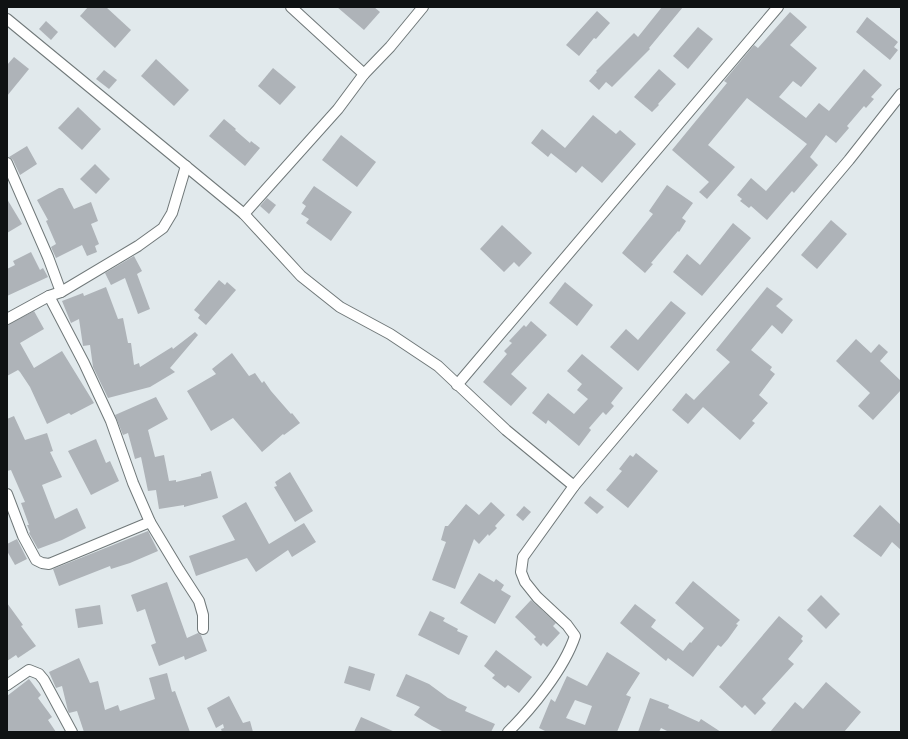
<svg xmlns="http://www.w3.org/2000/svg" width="908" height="739" viewBox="0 0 908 739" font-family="'Open Sans',sans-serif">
  <rect width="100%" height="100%" fill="#e1e9ec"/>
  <!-- building -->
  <g fill="#aeb3b8" fill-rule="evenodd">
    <polygon points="88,7 106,7 131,30 115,48 80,16"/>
    <polygon points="337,7 374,7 380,12 364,30"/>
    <polygon points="662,7 683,7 649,48 650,49 612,87 606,82 599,90 589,81 597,72 596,71 634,33 638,37"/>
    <polygon points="597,11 610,23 596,39 594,38 579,56 566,45"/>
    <polygon points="790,12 807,27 790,45 817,68 801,87 793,81 779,97 806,118 819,103 829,111 864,69 882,85 871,97 874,99 866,108 864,106 847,126 849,128 836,143 826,135 810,157 818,165 794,193 792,191 767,220 751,206 749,208 740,201 742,199 737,195 751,178 766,191 807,144 747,98 708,145 735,167 707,199 699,192 709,182 672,150 727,83 724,81 754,45 758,48"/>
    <polygon points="867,17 898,42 894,47 898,50 890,60 856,32"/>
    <polygon points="46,21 58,32 51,40 39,29"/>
    <polygon points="698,27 713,39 688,69 673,56"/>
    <polygon points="14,57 29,69 7,96 7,65"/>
    <polygon points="156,59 189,90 174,106 141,76"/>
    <polygon points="273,68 296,87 280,105 258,86"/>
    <polygon points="659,69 676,84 658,104 659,105 652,112 634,97"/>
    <polygon points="104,70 117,80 109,89 96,79"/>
    <polygon points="78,107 101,129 82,150 58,128"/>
    <polygon points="593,115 616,134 620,130 636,144 602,183 582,166 576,173 551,153 548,157 531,143 542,129 565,148"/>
    <polygon points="224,119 236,129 235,130 250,143 251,141 260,148 245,166 209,136"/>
    <polygon points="341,135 376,162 357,187 322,160"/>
    <polygon points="27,146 37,164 20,175 13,160 9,157"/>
    <polygon points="95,164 110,179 96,194 80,179"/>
    <polygon points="667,185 693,203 682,218 686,221 679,232 678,231 651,263 653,264 645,273 622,253 653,214 649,211"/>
    <polygon points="314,186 352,212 331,241 306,223 309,219 301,214 306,206 302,203"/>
    <polygon points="59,188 63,188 74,209 91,202 98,221 91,224 99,244 95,246 97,252 87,256 82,245 56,258 51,247 56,244 46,221 48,220 37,200"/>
    <polygon points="267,198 276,205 269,214 260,206"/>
    <polygon points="7,199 22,224 7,233"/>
    <polygon points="831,220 847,234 817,269 801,255"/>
    <polygon points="733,223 751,238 702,296 673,272 687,254 700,265"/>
    <polygon points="502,225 532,253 519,267 514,262 504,272 480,249"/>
    <polygon points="31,252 40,270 43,268 48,277 7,296 7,269 15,265 13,261"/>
    <polygon points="134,256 142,271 137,274 150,309 138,314 125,278 111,285 105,273"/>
    <polygon points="219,280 225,285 227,282 236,290 206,325 198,318 200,315 194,310"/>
    <polygon points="565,282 593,305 577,326 549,303"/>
    <polygon points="106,287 118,319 123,318 128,343 131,343 134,365 139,363 140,367 172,347 173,349 195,332 198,335 170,368 175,372 150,387 108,398 93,367 90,345 83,346 79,319 71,323 62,301 83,293 84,296"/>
    <polygon points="767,287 783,299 776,306 793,320 782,334 772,325 751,350 772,367 770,370 775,374 759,395 768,403 752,421 755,423 740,440 703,407 688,424 672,410 686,393 694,400 730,362 716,350"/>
    <polygon points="671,301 686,313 638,371 610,347 626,329 638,340"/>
    <polygon points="34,311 44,329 20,343 34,368 62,351 94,403 71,415 69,413 47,424 30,387 20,372 18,370 7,376 7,325"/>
    <polygon points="531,321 547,335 511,374 527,388 511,406 483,382 507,354 504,351 512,343 509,341 524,325 526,327"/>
    <polygon points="856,339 871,353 879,344 888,352 880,361 901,381 901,390 873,420 858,406 870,393 836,361"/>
    <polygon points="232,353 249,376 255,373 262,383 264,381 271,391 291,414 292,413 300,423 284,435 283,434 262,452 233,418 211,431 187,391 216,374 212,369"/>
    <polygon points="582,354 623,388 611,403 614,406 606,415 603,412 589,428 591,430 579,446 548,420 546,424 532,413 548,393 574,414 588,399 577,390 582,384 567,371"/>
    <polygon points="156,397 168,419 148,430 155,457 164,455 169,481 176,480 176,482 201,476 201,474 211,471 218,498 184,507 184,505 159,509 156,490 148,491 141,457 135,459 128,433 123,435 115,415"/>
    <polygon points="14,416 25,440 47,433 53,451 50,452 62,477 42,485 55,519 77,508 86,528 62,540 38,549 29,533 30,532 27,525 29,525 21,503 25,502 11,470 7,471 7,419"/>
    <polygon points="96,439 106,463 110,461 119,481 91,495 68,451"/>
    <polygon points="636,453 658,471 628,508 606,490 622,471 619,469 630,455 633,457"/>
    <polygon points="290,472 313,511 295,522 274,487 277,486 275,482"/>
    <polygon points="590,496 604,507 597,514 584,503"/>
    <polygon points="246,502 269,544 304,523 316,542 292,557 288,550 256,572 247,558 196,576 189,556 235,540 222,516"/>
    <polygon points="491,502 505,515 495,526 497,528 489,536 488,534 479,544 474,539 455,589 432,580 446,542 441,540 445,526 448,526 466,504 479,515"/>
    <polygon points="880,505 901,525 901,550 892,542 881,557 853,536"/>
    <polygon points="524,506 531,512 523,521 516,515"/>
    <polygon points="148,531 158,551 130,563 111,569 110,566 59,586 53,569"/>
    <polygon points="17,539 27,559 15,565 7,551 7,544"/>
    <polygon points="479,573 494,582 496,579 504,585 501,590 511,596 495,624 460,603"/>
    <polygon points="693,581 740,620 736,624 738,625 728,639 721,647 718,645 693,677 668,658 666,661 620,623 635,604 656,620 651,627 683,651 690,642 691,643 704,628 675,603"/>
    <polygon points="167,582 187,638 198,633 201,635 207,651 185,660 184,656 159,666 151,645 156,643 145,609 137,612 131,595"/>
    <polygon points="821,595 840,614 826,629 807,610"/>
    <polygon points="531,600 556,623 553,626 560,633 547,647 543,643 541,646 534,639 536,637 515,617"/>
    <polygon points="7,603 23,625 21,626 36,646 18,658 16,655 7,661"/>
    <polygon points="100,605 103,624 78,628 75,609"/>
    <polygon points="430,611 445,618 443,621 458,629 457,631 468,636 459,655 418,635"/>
    <polygon points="779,616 803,636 801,639 803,641 788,659 794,664 762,699 766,703 755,715 745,705 742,708 719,687"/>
    <polygon points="496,650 532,677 519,693 508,685 505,688 492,678 495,675 484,666"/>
    <path d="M607,652L640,673L626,695L631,697L617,732H547L539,728L551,699L555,702L567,676L587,686ZM575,700L592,706L585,725L566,718Z"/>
    <polygon points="79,658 90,683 98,681 105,710 118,705 120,711 155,699 149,678 167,673 172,692 175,691 190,732 84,732 77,711 69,713 68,711 62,686 56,688 49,672"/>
    <polygon points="349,666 375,674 370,691 344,683"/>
    <polygon points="406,674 429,684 448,698 467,707 465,711 495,724 491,732 444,732 432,726 414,715 420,707 396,696"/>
    <polygon points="29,679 41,695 38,698 52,717 48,720 56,732 7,732 7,696"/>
    <polygon points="826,682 861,712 844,732 770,732 795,702 803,709"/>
    <polygon points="229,696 243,723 250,721 253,732 222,732 221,729 224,728 223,724 216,728 207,708"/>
    <polygon points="650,698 669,705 668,708 699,722 701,719 721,732 669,732 661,728 659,732 638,732"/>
    <polygon points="361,717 395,732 354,732"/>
  </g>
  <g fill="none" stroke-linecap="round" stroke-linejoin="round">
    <defs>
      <g id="minor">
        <polyline points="291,7 364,74"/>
        <polyline points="7,19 244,214 301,276 340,307 390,334 438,366 506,430 574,486"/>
        <polyline points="7,163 48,257 61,292"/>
        <polyline points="244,214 338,109 364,74 390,47 423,7"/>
        <polyline points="49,296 84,363 111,421 133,483 150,522 179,570 199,601 203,615 203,629"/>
        <polyline points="7,319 49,296 61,292 138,246 163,228 172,213 186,166"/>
        <polyline points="457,385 778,7"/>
        <polyline points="7,494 23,536 36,560 42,563 49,564 150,522"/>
        <polyline points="7,685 29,670 39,674 44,680 72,732"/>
        <path d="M508,732C532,708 564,669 575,636L567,625L537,597L525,582L521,572L523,557L574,486L849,160L901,94"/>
      </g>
    </defs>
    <!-- minor casing -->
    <use href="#minor" stroke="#707879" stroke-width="12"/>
    <!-- minor -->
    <use href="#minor" stroke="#fff" stroke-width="10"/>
  </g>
  <!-- border -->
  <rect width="908" height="739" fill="none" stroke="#0f1213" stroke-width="16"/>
</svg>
